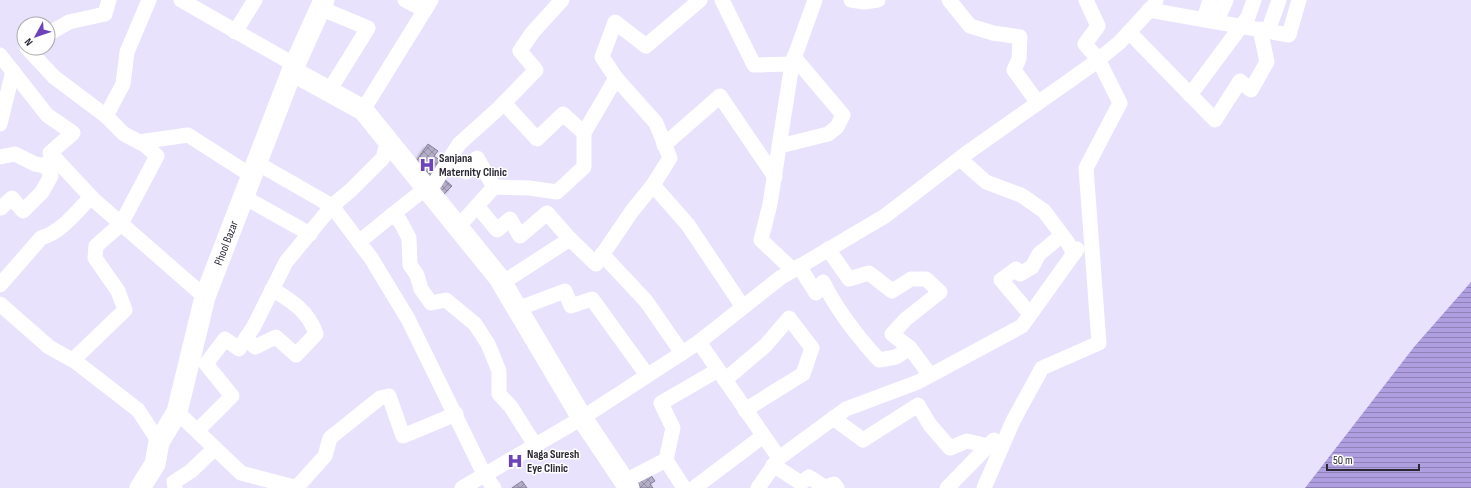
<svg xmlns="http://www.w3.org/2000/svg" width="1471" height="488" viewBox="0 0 1471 488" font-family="'Sofia Sans Condensed',sans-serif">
  <defs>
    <pattern id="water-rules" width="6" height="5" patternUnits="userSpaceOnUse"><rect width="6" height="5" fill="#af9ee0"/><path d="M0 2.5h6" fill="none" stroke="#8f81b6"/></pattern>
    <pattern id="building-cross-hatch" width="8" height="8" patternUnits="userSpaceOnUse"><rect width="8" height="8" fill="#b3adc7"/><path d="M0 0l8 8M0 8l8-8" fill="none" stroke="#928da2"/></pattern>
    <filter id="shadow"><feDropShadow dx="-3.5" dy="3.5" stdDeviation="1" flood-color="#0004"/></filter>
  </defs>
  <rect width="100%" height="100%" fill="#e8e2fd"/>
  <!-- water -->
  <polygon fill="url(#water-rules)" points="1471,282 1471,488 1305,488 1414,347"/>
  <!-- building -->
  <g fill="url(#building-cross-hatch)" stroke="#868099" filter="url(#shadow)">
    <polygon points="428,144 438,151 434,156 445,164 435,178 415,163"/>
    <polygon points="443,178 452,186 444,194 436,186"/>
    <polygon points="648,471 655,481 650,484 653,488 641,488 635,478"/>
    <polygon points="522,481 527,488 512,488"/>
  </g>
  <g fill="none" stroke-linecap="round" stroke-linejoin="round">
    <!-- street -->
    <g stroke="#fff" stroke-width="15">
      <polyline points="181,0 295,65"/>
      <polyline points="405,0 425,10"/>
      <polyline points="722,0 754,65 792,64 770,204 761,240 793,270"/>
      <polyline points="851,0 864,2 878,0"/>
      <polyline points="949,0 970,26 993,33 1020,37 1019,59 1014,70 1038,103"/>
      <polyline points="320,8 368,28 329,91"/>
      <polyline points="1149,10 1289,35 1299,0"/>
      <polyline points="1204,19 1210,0"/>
      <polyline points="1217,21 1226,0"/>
      <polyline points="1268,31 1279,0"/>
      <polyline points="235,32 255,0"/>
      <polyline points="1129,32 1215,120 1240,81 1251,90 1267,62 1260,29"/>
      <polyline points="48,34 69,22 105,14 109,0"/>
      <polyline points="27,48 54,77 106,116"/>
      <polyline points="0,55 47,115 73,133 50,153 94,200 205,297"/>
      <polyline points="792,64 815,0"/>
      <polyline points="616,78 602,57 615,22 646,46 700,0"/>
      <polyline points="1190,95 1248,17 1254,0"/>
      <polyline points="504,103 537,139 563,114 584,133"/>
      <polyline points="363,110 431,0"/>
      <polyline points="0,124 13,71"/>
      <polyline points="139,142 188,135 252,176"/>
      <polyline points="664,145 720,96 775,177"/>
      <polyline points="780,146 828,134 837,127 843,115 794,57"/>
      <polyline points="0,157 15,154 35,164 46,166 51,158"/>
      <polyline points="449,159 466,172 477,158 494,187"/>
      <polyline points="960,159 986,182 1021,195 1044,211 1068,243 1074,254"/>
      <polyline points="257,163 332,206 371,258 408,319 484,474 494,488"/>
      <polyline points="429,192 459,144 499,108 536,70 520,51 532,33 562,0"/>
      <polyline points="244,197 310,234"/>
      <polyline points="477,206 497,230 510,219 520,236 547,213 570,239"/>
      <polyline points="0,207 1,208 12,198 23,211 42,192 51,176 46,166"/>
      <polyline points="392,215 426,188"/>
      <polyline points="458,227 494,187 529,188 557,192 584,167 584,133 616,78 656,123 670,158 653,185"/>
      <polyline points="359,242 392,215 400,221 409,238 410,265 417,275 421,289 431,303 446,300 475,324 488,344 499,371 499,394 511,407 535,445"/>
      <polyline points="828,249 849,279 869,273 892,291 911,279 926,279 940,292 906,319 892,334 910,348"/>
      <polyline points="602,254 646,301 682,353"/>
      <path d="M799,266L816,293L823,282C838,312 857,336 879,360L896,357L910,348L930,375"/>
      <polyline points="502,283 570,239 596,264 632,211 653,185 688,225 743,307"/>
      <path d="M0,285L41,238C62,232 77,211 91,197"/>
      <polyline points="0,304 49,347 76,362 138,410 159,442"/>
      <polyline points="517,309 565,291 571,306 592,299 647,375"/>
      <polyline points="1030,314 1001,280 1016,269 1020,274 1032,267 1039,254 1062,235"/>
      <path d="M246,338L255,347L276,337L296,355L316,334C309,312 292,301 272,289"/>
      <polyline points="699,342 779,458 846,409 918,382 1022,326 1077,249"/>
      <polyline points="73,360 125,310 118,291 95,258 96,246 121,224 157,156 145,145 124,134 106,116 123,84 127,52 149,0"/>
      <polyline points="725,380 766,345 789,318 812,348 803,374 745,410"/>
      <polyline points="177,412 241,473 298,488"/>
      <polyline points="833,418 863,440 918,405 930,425 950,448 967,441 988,446"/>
      <polyline points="198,430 232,396 206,364 225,339 239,349 254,326 286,262 332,206 351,190 383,158 388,140"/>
      <polyline points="666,460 673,428 661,403 718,370"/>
      <polyline points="773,465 801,483 809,477 825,487 834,484 837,488"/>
      <polyline points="625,481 666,460 684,488"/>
      <polyline points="175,488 174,482 191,471 215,448"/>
      <polyline points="296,488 325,456 330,438 380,398 389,396 403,436 456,414"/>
      <polyline points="462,488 582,418 699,342 780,278 885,216 967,153 1093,64 1120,42 1155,4 1156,0"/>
      <polyline points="694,488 763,436"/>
      <polyline points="758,488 779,458"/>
      <polyline points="947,488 994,440"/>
      <polyline points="984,488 1013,421 1042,368 1099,343 1086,168 1120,103 1098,59 1085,44 1098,26 1086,0"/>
    </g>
    <!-- secondary -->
    <g stroke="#fff" stroke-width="21">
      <polyline points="292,71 363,110 499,278 582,418 629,488"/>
      <polyline points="140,488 155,464 159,442 177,412 205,297 292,71 324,0"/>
    </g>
  </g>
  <!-- icons -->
  <defs>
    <symbol id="hospital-bare" viewBox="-9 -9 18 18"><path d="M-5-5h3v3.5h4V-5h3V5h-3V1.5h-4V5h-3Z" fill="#6d42ba" stroke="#fff" stroke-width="2.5" paint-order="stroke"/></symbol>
  </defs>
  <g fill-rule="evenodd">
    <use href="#hospital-bare" x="416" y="154" width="22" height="22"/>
    <use href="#hospital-bare" x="504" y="450" width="22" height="22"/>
  </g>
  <g text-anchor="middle" stroke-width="3" stroke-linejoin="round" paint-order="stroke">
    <!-- poi labels -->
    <g font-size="12" font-weight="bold" fill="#2b2833" stroke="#fff" text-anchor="start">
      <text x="439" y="162">Sanjana<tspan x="439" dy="14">Maternity Clinic</tspan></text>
      <text x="527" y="458">Naga Suresh<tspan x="527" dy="14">Eye Clinic</tspan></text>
    </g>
    <!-- street labels -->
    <g font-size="12" fill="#2b2833" stroke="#fff">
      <text transform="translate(226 243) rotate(-69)" y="4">Phool Bazar</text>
    </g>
  </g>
  <!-- north arrow -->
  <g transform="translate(36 36) rotate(230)"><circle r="19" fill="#ffffff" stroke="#aaa9ad"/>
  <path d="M0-3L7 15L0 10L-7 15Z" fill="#6d42ba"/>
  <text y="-6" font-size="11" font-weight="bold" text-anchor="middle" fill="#2b2833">N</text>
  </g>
  <!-- scale -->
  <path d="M1327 464v6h92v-6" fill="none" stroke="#2b2833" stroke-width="2"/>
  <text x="1333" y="464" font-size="12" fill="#2b2833" stroke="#ffffff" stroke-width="3" paint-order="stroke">50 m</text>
</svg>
